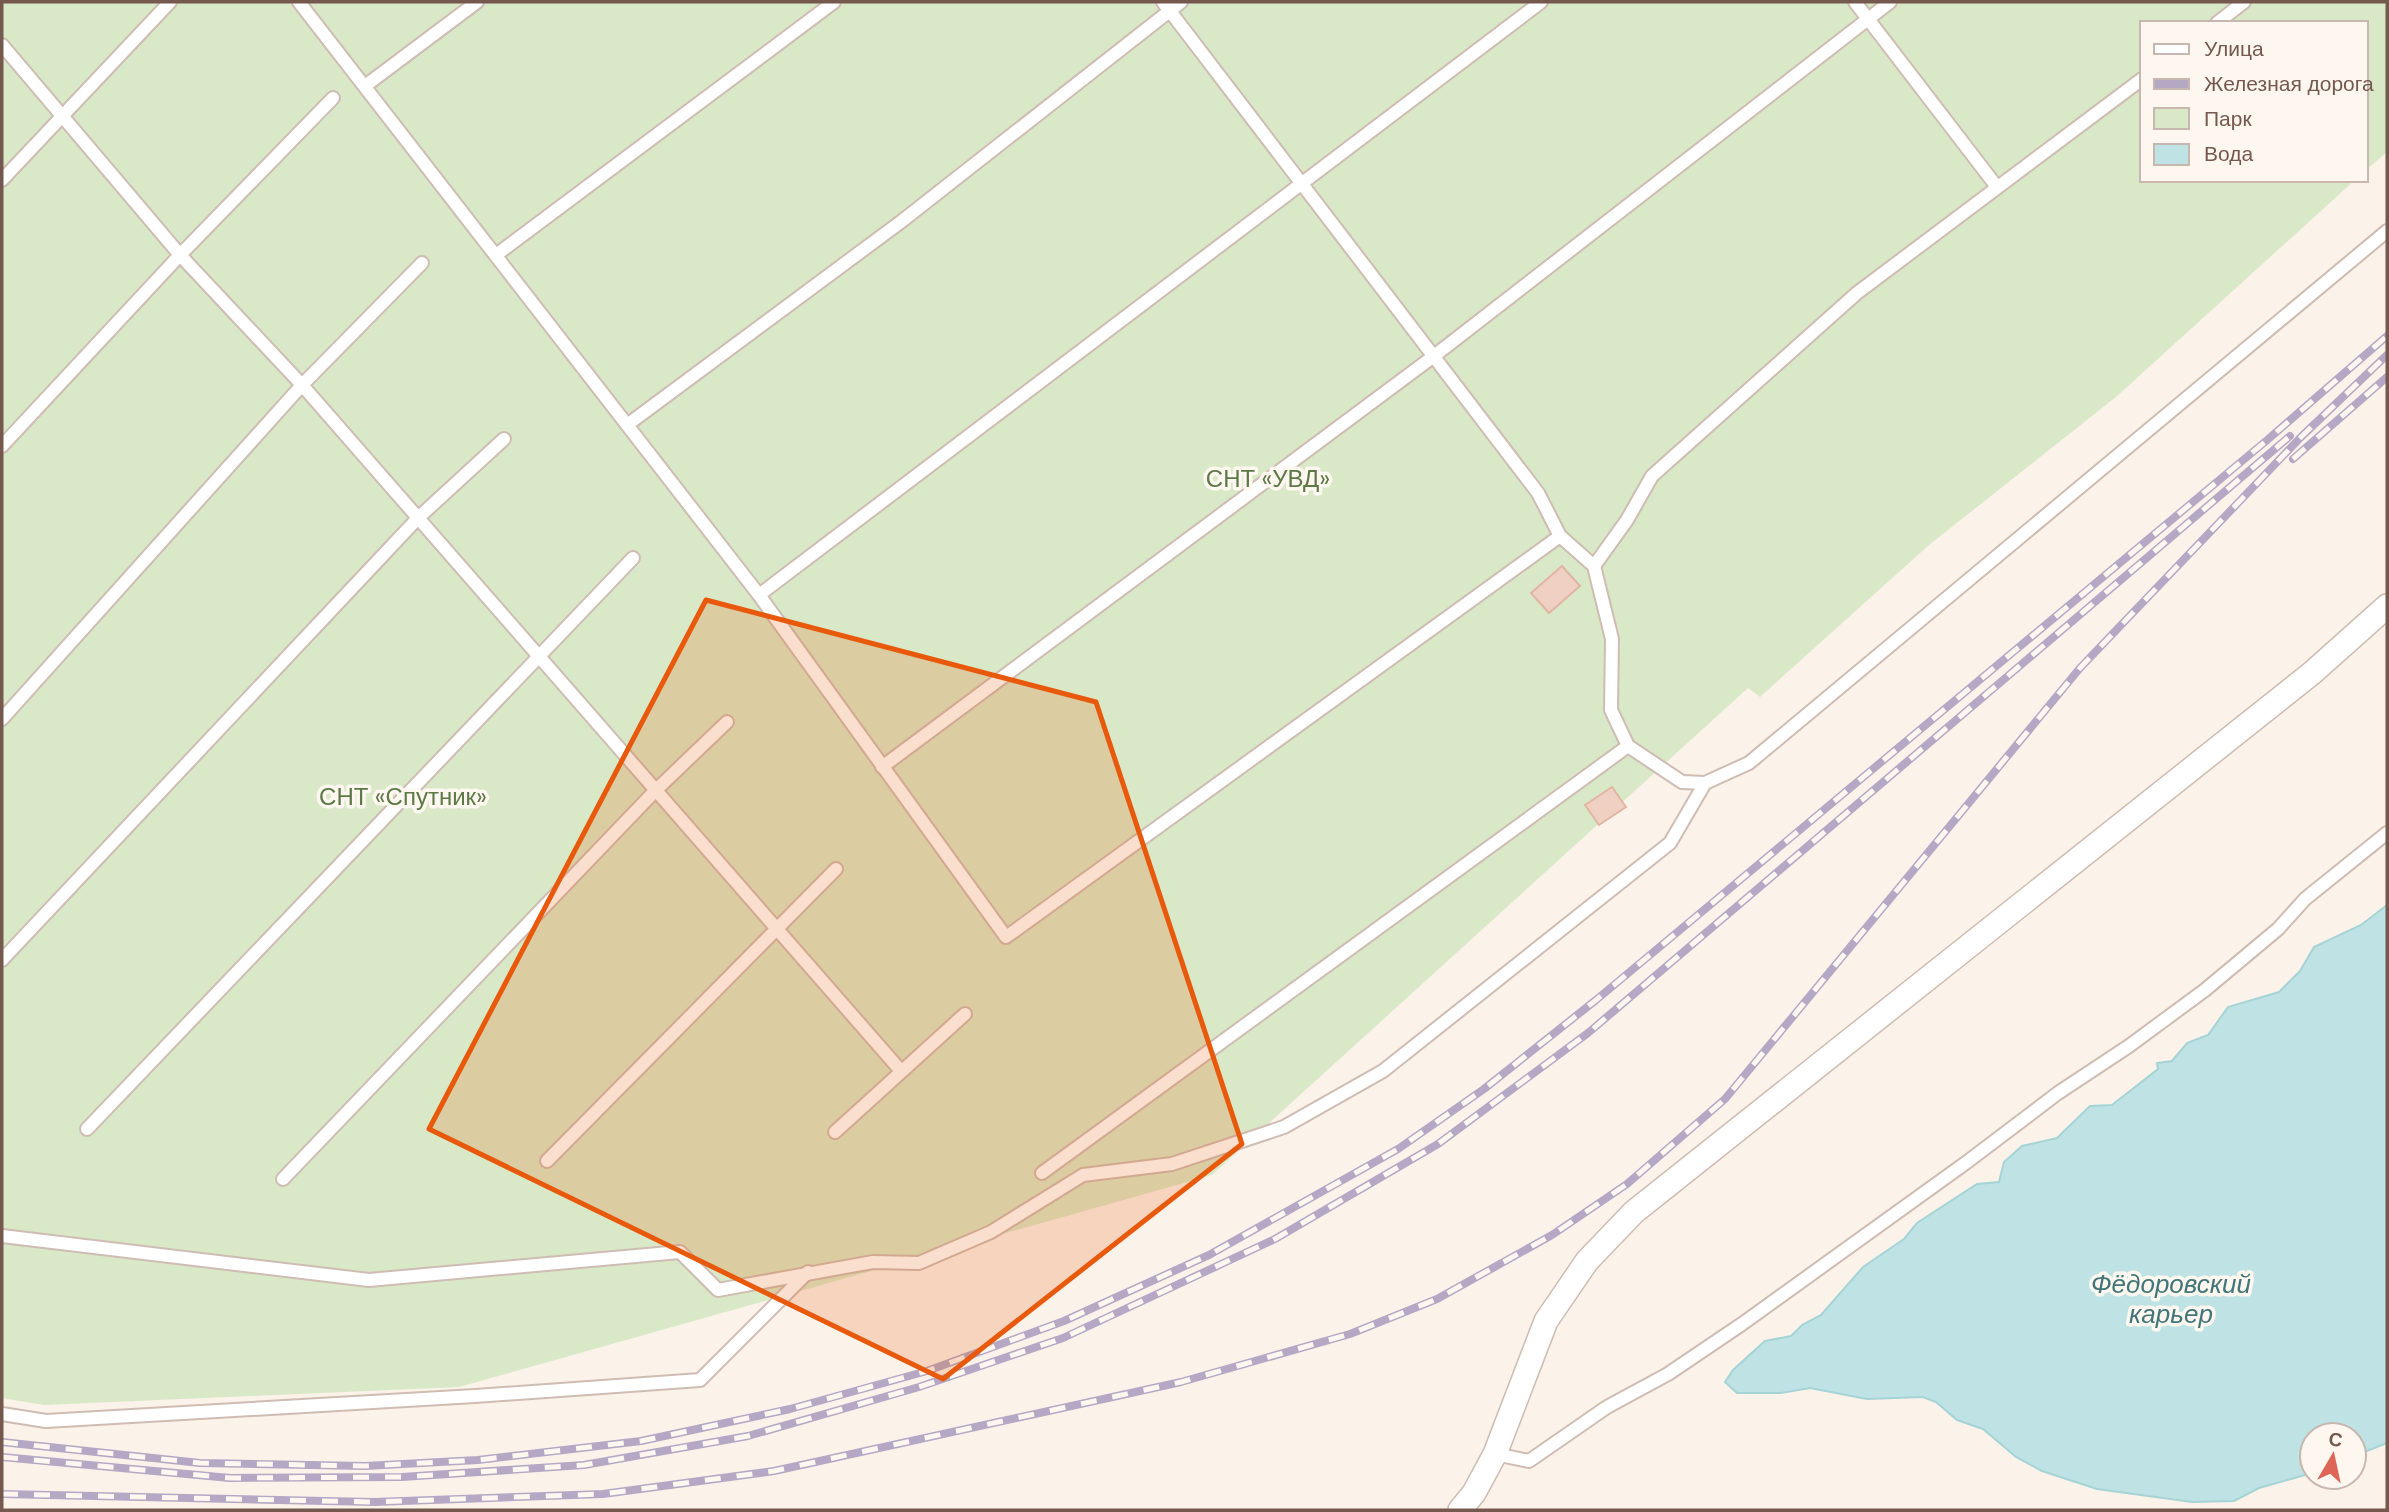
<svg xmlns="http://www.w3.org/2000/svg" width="2389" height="1512" viewBox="0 0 2389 1512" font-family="'DM Sans',sans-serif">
  <rect width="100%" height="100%" fill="#fbf3ea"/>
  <!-- green -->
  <polygon fill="#d9e9c8" points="2,2 2387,2 2387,152 2366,170 2366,23 2142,23 2142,180 2355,180 2116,397 1929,545 1760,697 1748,688 1212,1175 459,1387 44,1405 2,1398"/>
  <!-- water -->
  <polygon fill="#bfe3e4" stroke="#a6d3d5" stroke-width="2" points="2387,905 2387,1443 2354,1456 2354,1435 2312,1435 2312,1473 2259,1488 2234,1501 2192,1502 2097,1489 2042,1471 2016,1457 1983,1429 1957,1420 1936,1402 1923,1397 1867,1399 1810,1388 1781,1393 1737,1393 1725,1382 1733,1370 1765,1341 1791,1336 1802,1325 1821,1315 1863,1267 1904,1239 1917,1223 1977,1184 1999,1182 2004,1162 2022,1146 2057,1138 2090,1106 2112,1105 2158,1069 2157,1063 2172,1061 2187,1043 2208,1035 2228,1007 2279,992 2300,971 2314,947 2361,925"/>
  <!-- building -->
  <g fill="#efd0c3" stroke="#e1b5a4" stroke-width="2">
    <polygon points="1562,566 1580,586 1549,613 1531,593"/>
    <polygon points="1612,787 1626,807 1599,825 1585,805"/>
  </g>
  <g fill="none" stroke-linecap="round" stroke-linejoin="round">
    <defs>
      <g id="service">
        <polyline points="299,2 759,595 1006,937 1560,536"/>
        <polyline points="1163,2 1538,493 1560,536 1594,566 1612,639 1611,710 1628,746 1682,782 1705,783"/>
        <polyline points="1855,2 1997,187"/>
        <polyline points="2217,23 2244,2"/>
        <polyline points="2,45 180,255 302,385 901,1071"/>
        <polyline points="365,86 477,2"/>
        <polyline points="2,180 170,2"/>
        <polyline points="496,255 834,2"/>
        <polyline points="627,425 902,221 1181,2"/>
        <polyline points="2,446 180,255 333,98"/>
        <polyline points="1594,566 1627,520 1652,476 1857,293 2142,79"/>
        <polyline points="759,595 1541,2"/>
        <polyline points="2,719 302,385 422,263"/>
        <polyline points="882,767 1434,356 1890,2"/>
        <polyline points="2,960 418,518 504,439"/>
        <polyline points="87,1129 633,558"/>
        <polyline points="835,1132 965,1014"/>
        <polyline points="547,1161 836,869"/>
        <polyline points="1042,1173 1628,746"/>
        <polyline points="283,1179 655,791 727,722"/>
        <polyline points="2,1236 369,1280 680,1252 718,1290 873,1262 919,1263 991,1232 1083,1175 1172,1164 1284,1127 1383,1071 1670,843 1705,783 1749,763 2387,231"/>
        <polyline points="2,1414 46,1421 475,1396 700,1380 808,1272"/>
        <polyline points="1495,1454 1529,1461 1607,1407 1668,1374 1742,1324 1967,1162 2058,1093 2129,1046 2205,990 2278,929 2305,899 2387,833"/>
      </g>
      <polyline id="minor" points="1460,1510 1474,1493 1495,1454 1546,1321 1587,1261 1634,1212 2312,673 2387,606"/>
    </defs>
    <!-- service casing -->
    <use href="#service" stroke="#cfbcb2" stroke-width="16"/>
    <!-- minor casing -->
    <use href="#minor" stroke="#cfbcb2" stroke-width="26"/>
    <!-- service -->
    <use href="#service" stroke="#fff" stroke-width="12"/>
    <!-- minor -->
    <use href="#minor" stroke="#fff" stroke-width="23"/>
    <defs>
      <g id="rail">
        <polyline points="2293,459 2387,377"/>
        <polyline points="2,1442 200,1463 365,1466 478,1460 641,1441 790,1409 927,1371 1064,1321 1209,1255 1398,1149 1484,1089 1596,1000 2266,441 2387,336"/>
        <polyline points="2,1457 230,1478 402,1477 584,1465 748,1436 919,1387 1063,1338 1275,1239 1438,1144 1588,1033 2290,436"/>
        <polyline points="2,1494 374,1502 603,1494 774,1471 1181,1382 1350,1334 1437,1299 1552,1235 1627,1184 1725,1099 2080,668 2301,437 2387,355"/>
      </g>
    </defs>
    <!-- rail casing -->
    <use href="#rail" stroke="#b4a8c5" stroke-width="8"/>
    <!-- rail -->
    <use href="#rail" stroke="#fef7f0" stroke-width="5" stroke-dasharray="16" stroke-linecap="butt"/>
  </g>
  <!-- marked area -->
  <path fill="#e8590c" fill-opacity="0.2" stroke="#e8590c" stroke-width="5" stroke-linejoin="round" d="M706,600L1096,702L1242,1144L943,1379L429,1129Z"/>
  <g text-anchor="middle" stroke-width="7" stroke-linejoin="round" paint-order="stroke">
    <!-- park labels -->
    <g font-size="24" fill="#5c7947" stroke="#fef7f0">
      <text x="1268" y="487">СНТ «УВД»</text>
      <text x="403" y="805">СНТ «Спутник»</text>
    </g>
    <!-- water labels -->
    <g font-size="26" font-style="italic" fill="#427678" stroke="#fef7f0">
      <text x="2171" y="1293">Фёдоровский<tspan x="2171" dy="30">карьер</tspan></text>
    </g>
  </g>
  <!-- border -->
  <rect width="2389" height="1512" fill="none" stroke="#75584e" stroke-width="7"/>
  <!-- legend -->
  <rect x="2140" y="21" width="228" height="161" fill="#fef7f0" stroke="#c7b7af" stroke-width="2"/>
  <rect x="2154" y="44" width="35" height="10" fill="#ffffff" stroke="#c7b7af" stroke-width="2"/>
  <text x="2204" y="56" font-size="21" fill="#75584e">Улица</text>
  <rect x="2154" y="79" width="35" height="10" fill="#b4a8c5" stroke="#c7b7af" stroke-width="2"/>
  <text x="2204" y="91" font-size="21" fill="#75584e">Железная дорога</text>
  <rect x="2154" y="108" width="35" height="21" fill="#d9e9c8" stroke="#c7b7af" stroke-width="2"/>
  <text x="2204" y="126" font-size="21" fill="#75584e">Парк</text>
  <rect x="2154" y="144" width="35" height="21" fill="#bfe3e4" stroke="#c7b7af" stroke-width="2"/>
  <text x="2204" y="161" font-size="21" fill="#75584e">Вода</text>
  <!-- north arrow -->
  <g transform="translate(2333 1456) rotate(9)"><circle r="33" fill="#fef7f0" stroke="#c7b7af" stroke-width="2"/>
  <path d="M0-5L12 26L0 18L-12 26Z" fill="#dd6657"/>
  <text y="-10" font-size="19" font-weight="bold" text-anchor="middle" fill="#75584e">С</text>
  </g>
</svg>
